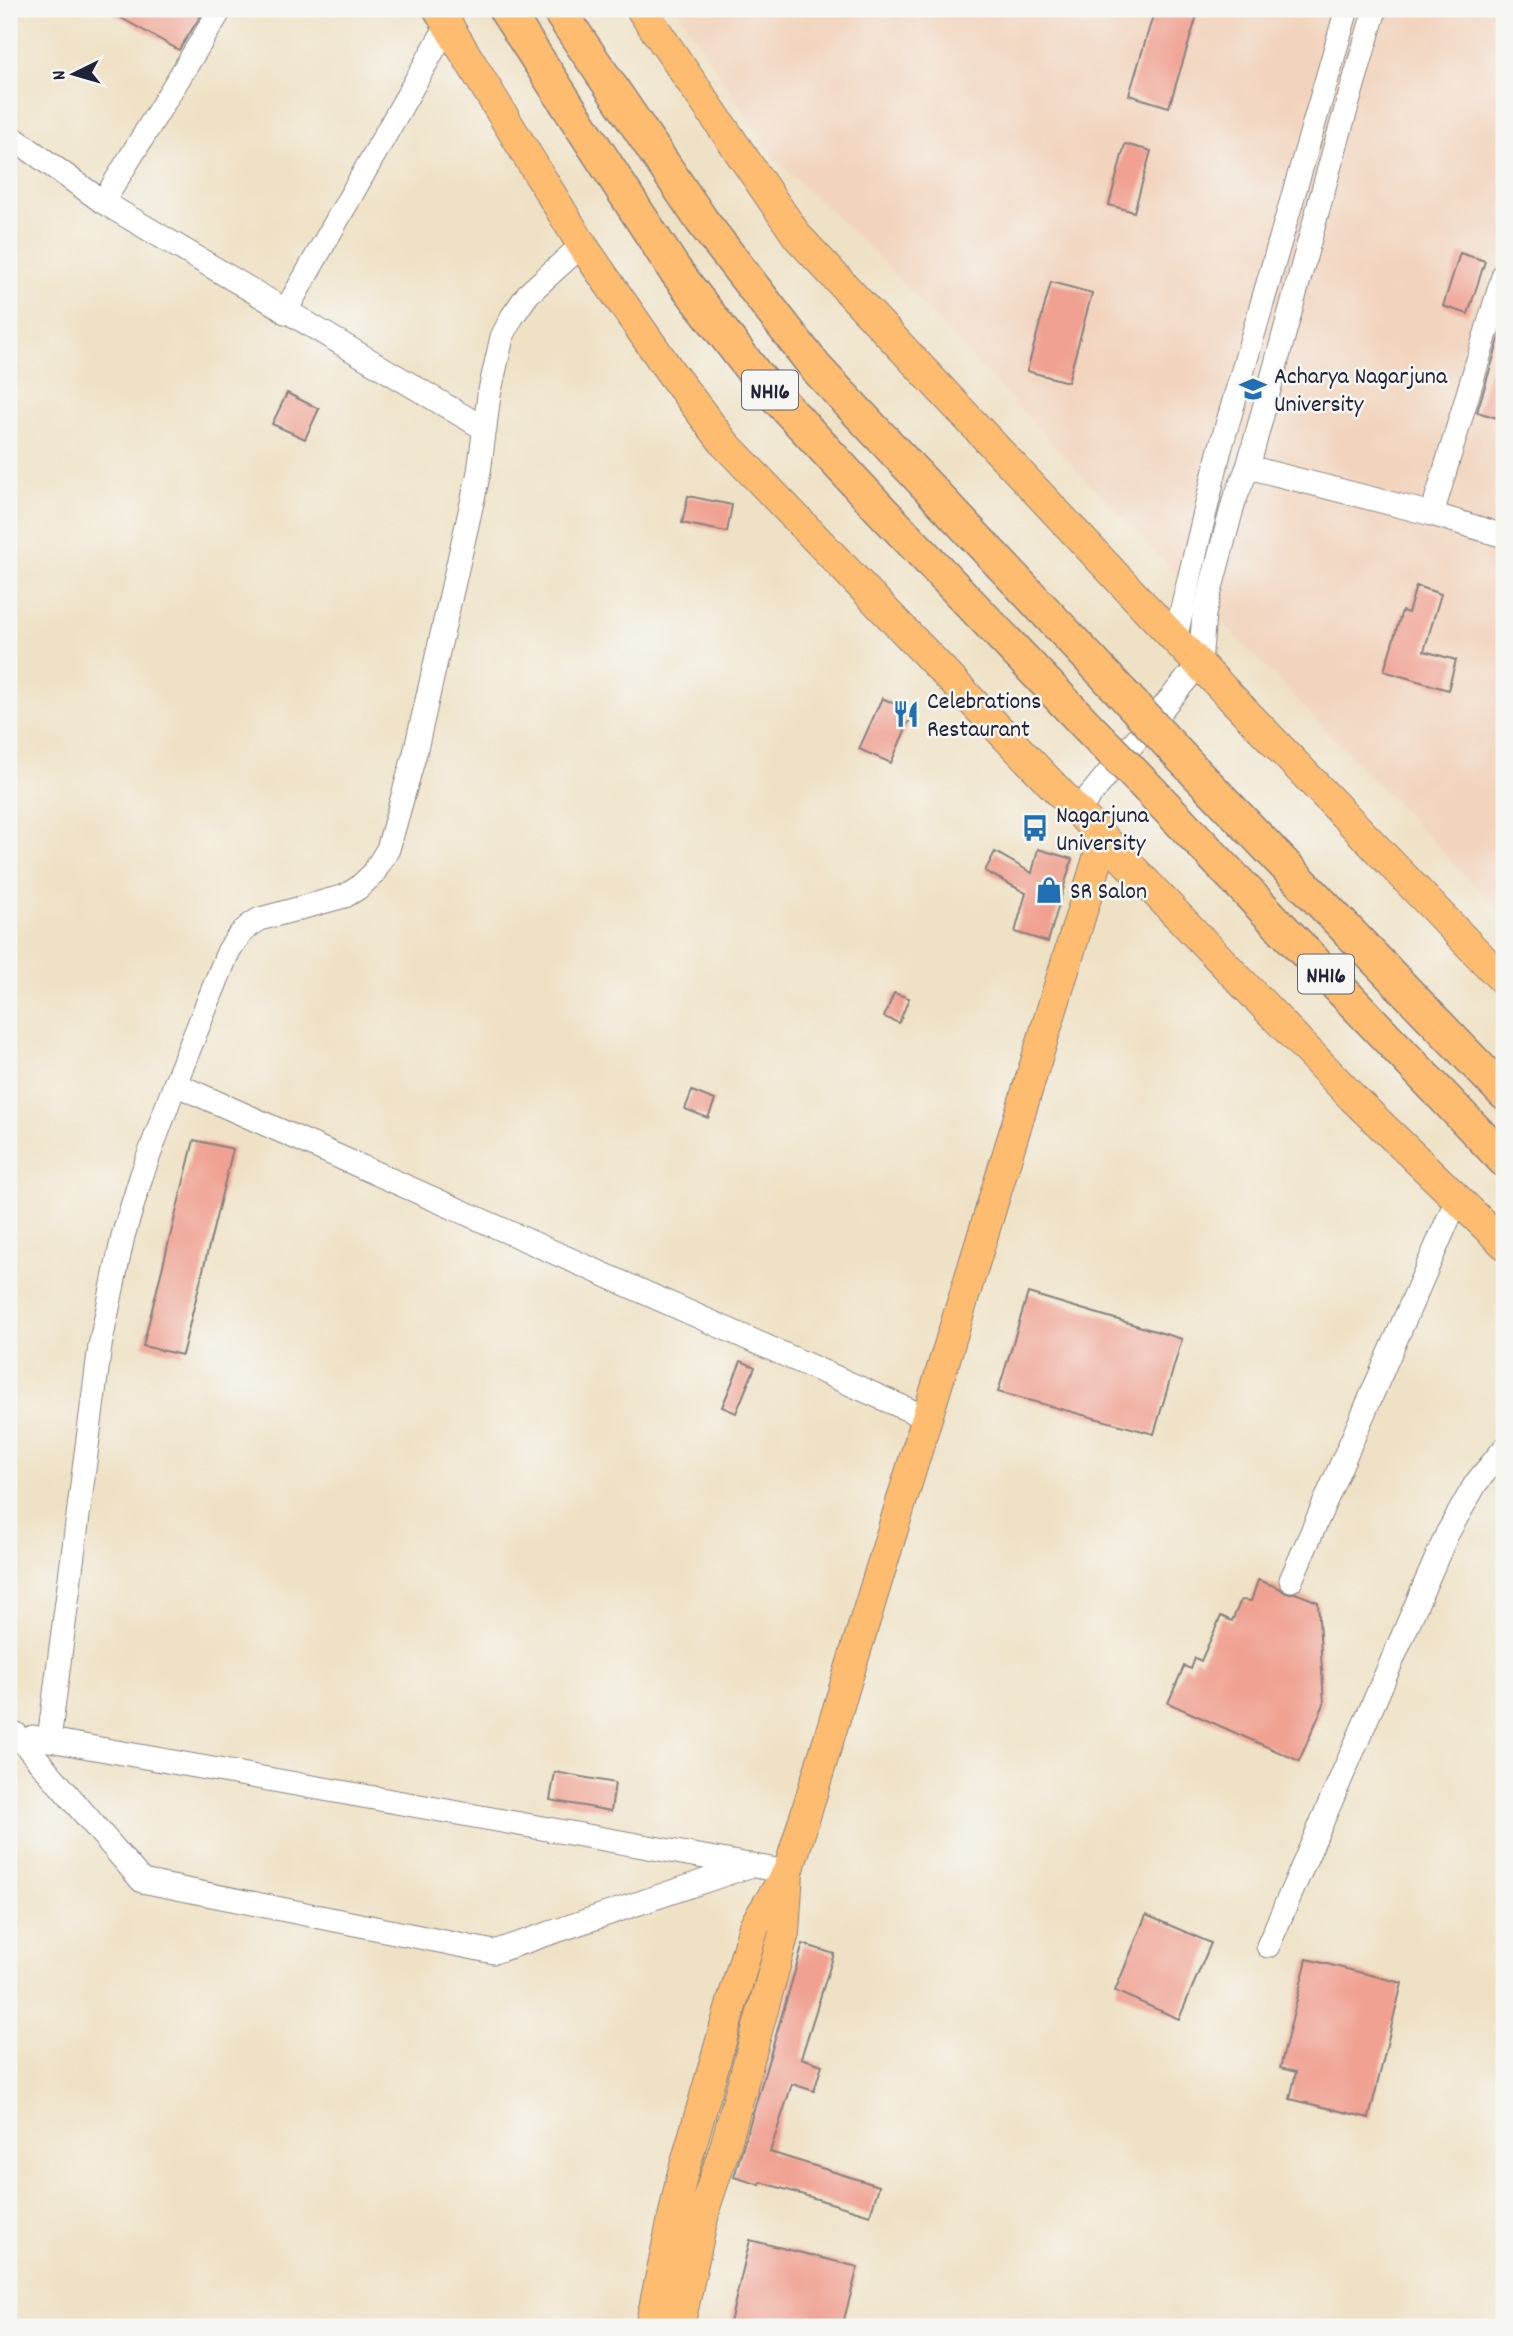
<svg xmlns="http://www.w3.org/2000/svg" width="1513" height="2336" viewBox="0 0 1513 2336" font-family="Dekko,sans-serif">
  <rect width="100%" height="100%" fill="#f6f6f2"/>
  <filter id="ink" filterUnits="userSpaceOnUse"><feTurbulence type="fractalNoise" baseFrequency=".0143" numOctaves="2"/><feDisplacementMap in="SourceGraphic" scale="14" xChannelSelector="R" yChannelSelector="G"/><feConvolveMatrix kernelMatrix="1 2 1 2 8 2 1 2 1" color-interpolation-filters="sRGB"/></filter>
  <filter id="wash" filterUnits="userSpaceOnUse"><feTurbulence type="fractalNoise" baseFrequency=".00686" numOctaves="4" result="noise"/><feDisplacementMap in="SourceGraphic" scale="28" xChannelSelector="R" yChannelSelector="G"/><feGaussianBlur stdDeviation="1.57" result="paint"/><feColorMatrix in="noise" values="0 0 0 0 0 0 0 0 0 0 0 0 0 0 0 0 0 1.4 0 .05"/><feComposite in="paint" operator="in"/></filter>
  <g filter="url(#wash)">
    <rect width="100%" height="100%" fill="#efe1c5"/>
    <!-- built -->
    <polygon fill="#f2d4be" points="677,9 1504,9 1504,916 1126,522 877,256 775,159"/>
    <g id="blocks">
      <!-- building -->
      <g fill="#f0a192">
        <polygon points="105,9 205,9 179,50"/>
        <polygon points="1155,9 1199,9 1169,107 1129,95"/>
        <polygon points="1125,144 1151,151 1134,212 1109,205"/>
        <polygon points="1460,253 1485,261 1468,314 1443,306"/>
        <polygon points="1051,282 1092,293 1068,382 1027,371"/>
        <polygon points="1502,330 1504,331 1504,408 1501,419 1477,412"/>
        <polygon points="287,393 319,409 305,439 272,424"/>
        <polygon points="688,496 732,505 727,532 682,523"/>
        <polygon points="1416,586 1441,594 1424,651 1456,660 1448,690 1384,671 1402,611 1408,613"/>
        <polygon points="882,698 913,712 891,763 859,749"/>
        <polygon points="1038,849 1072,859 1048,942 1015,932 1026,893 985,871 995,852 1032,873"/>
        <polygon points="894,993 909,998 899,1023 884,1017"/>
        <polygon points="692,1091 715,1100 708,1118 685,1109"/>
        <polygon points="194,1140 233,1149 182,1355 143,1346"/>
        <polygon points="1028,1293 1182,1339 1154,1434 998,1392"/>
        <polygon points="741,1361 755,1367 736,1413 722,1407"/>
        <polygon points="1258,1580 1279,1588 1286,1593 1295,1593 1318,1602 1324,1704 1299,1761 1168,1703 1184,1666 1191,1669 1195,1658 1201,1661 1221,1616 1232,1621 1241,1600 1251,1601"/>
        <polygon points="555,1772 615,1783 611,1811 550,1800"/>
        <polygon points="1146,1915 1211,1943 1179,2019 1115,1991"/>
        <polygon points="803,1944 834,1954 801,2058 822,2065 814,2091 792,2084 770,2152 879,2186 870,2215 761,2182 760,2185 734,2177"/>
        <polygon points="1307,1959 1402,1983 1369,2118 1290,2099 1296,2072 1280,2068"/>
        <polygon points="750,2240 858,2267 842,2327 729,2327"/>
      </g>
    </g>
  </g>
  <g filter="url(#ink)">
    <use href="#blocks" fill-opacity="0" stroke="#888280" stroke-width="2"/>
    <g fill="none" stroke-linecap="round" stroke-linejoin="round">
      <defs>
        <g id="minor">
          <polyline points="9,135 103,202 485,429"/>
          <polyline points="103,202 221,9"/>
          <polyline points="285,312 448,24"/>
          <polyline points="1248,467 1432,514 1504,536"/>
          <polyline points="1432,514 1504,273"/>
          <polyline points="1175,639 1219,453 1347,9"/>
          <polyline points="1077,811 1200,663 1204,614 1234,501 1248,467 1330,165 1375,9"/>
          <polyline points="175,1084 927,1418"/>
          <polyline points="1291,1580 1457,1199"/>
          <polyline points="16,1734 142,1881 494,1952 752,1865"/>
          <polyline points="33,1737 788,1872"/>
          <path d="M49,1740L100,1346L123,1236L141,1177L175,1084L228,952C237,937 245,927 260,919L345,896L358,888L373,874L388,849L415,753L479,472L489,395L502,337L512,317L528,294L582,245"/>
          <polyline points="1268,1946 1447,1534 1476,1483 1504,1449"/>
        </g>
        <g id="major">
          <polyline points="438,9 582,245 671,373 725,444 1353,1098 1504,1244"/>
          <polyline points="641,9 798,237 1175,639 1504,981"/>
          <polyline points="650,2327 681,2180 754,1926 786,1875"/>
          <polyline points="679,2327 706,2204 725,2147 784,1933 788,1872 1104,839"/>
        </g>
        <g id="highway">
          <polyline points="505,9 674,269 755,374 881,510 1089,728"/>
          <polyline points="558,9 702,221 816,368 1122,693"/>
          <polyline points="1181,757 1504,1093"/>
          <polyline points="1148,788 1504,1160"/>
        </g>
      </defs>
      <!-- minor casing -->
      <use href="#minor" stroke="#888280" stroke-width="25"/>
      <!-- major casing -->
      <use href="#major" stroke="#888280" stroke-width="32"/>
      <!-- highway casing -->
      <use href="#highway" stroke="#888280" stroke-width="36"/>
      <!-- minor -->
      <use href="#minor" stroke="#fff" stroke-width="23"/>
      <!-- major -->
      <use href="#major" stroke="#fdbc70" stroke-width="30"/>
      <!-- highway -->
      <use href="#highway" stroke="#fdbc70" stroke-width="33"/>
      <defs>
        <g id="highway-bridge">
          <polyline points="1122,693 1181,757"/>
          <polyline points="1089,728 1148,788"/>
        </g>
      </defs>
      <!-- highway-bridge casing -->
      <use href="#highway-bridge" stroke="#888280" stroke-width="36" stroke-linecap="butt"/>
      <!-- highway-bridge -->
      <use href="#highway-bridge" stroke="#fdbc70" stroke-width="33"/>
    </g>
  </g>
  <!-- icons -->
  <defs>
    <symbol id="university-bare" viewBox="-9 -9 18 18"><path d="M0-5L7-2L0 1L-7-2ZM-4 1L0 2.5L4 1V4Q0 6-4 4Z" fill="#1f6fb2" stroke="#f6f6f2" stroke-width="2.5" paint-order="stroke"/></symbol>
    <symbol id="restaurant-bare" viewBox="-9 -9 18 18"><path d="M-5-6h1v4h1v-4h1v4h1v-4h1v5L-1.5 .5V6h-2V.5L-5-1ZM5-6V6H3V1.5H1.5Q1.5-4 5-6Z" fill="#1f6fb2" stroke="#f6f6f2" stroke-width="2.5" paint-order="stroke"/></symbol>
    <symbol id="bus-bare" viewBox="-9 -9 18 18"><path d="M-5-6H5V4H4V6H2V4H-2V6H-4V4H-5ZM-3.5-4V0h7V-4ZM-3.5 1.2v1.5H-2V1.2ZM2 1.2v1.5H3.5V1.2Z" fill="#1f6fb2" stroke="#f6f6f2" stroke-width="2.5" paint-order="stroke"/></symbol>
    <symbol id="shop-bare" viewBox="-9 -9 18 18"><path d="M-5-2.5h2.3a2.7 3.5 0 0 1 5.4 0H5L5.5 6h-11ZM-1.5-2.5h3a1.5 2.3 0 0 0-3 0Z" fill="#1f6fb2" stroke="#f6f6f2" stroke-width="2.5" paint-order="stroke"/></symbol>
  </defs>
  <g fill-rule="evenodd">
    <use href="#university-bare" x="1234" y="370" width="38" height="38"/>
    <use href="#restaurant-bare" x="887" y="695" width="38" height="38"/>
    <use href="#bus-bare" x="1016" y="809" width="38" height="38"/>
    <use href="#shop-bare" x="1030" y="871" width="38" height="38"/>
  </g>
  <g text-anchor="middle" stroke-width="5" stroke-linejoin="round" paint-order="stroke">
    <!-- shield labels -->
    <g fill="#f6f6f2" stroke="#626272" stroke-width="2">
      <rect x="742" y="370.5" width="56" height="39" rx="5"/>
      <rect x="1298" y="954.5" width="56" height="39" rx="5"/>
    </g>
    <g font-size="23" font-weight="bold" fill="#22223b">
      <text x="770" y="398">NH16</text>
      <text x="1326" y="982">NH16</text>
    </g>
    <!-- poi labels -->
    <g font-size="24" fill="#22223b" stroke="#f6f6f2" text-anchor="start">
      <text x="1274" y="383">Acharya Nagarjuna<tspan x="1274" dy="28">University</tspan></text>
      <text x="927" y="708">Celebrations<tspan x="927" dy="28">Restaurant</tspan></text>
      <text x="1056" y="822">Nagarjuna<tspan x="1056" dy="28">University</tspan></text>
      <text x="1070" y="898">SR Salon</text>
    </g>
  </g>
  <!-- margin -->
  <rect width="1513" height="2336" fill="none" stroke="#f6f6f2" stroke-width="35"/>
  <!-- north arrow -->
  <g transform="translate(74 74) rotate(265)" stroke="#f6f6f2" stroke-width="5" paint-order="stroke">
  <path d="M0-5L12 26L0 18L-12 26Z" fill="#22223b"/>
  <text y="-10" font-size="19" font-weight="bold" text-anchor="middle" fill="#22223b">N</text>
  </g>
</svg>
